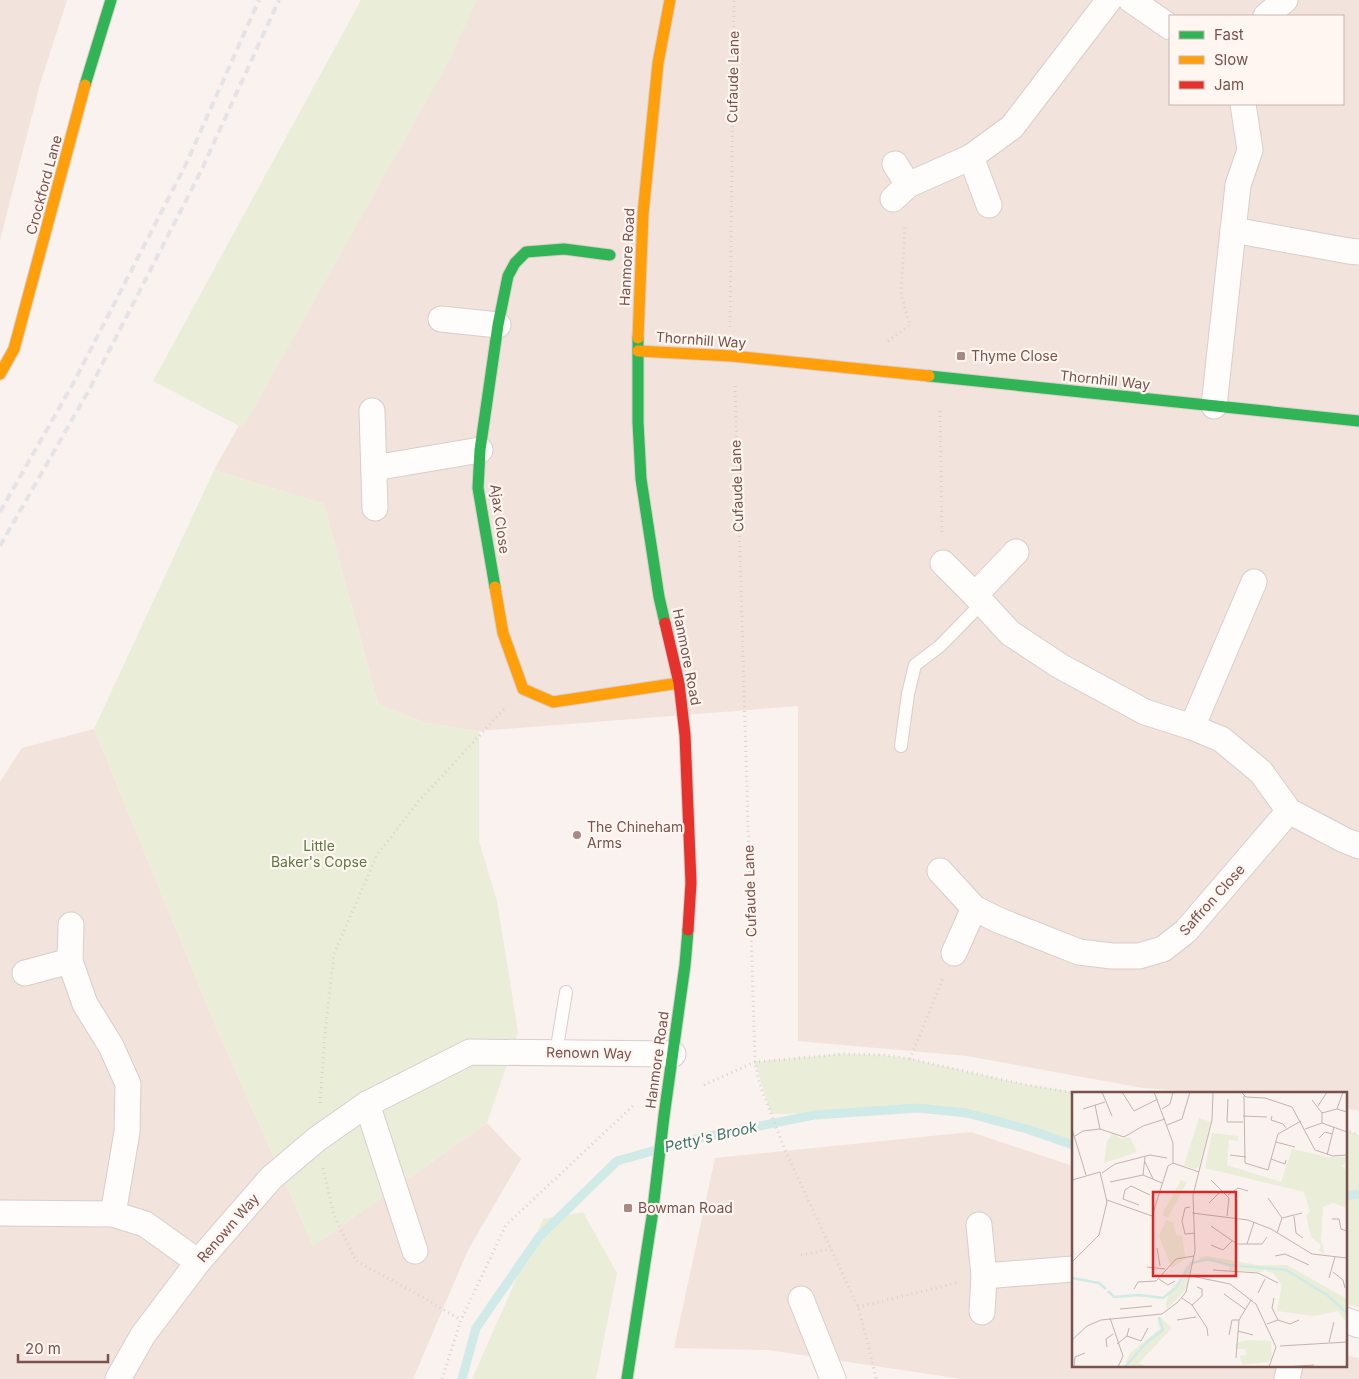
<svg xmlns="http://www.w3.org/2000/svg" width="1359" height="1379" viewBox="0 0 1359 1379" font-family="Inter,sans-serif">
  <rect width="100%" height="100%" fill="#f9f2ee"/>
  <!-- residential -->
  <g fill="#f2e3dc" fill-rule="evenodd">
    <polygon points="0,0 67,0 40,84 0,240"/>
    <path d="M470,0H1359V1111L1345,1108V1093H1218L1143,1088L967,1056L798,1041V706L479,731L426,723L378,704L324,504L214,470L407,125ZM1170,16H1343V104H1170Z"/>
    <polygon points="94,729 216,1027 313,1246 487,1123 521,1159 468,1250 413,1379 0,1379 0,782 22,748"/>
    <polygon points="971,1132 1073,1166 1073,1365 1345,1365 1345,1355 1359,1358 1359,1379 962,1379 768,1350 674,1348 715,1158"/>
  </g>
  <!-- green -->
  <g fill="#eaeed9">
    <polygon points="361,0 477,0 449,61 243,428 153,381"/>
    <polygon points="214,470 324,504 378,704 426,723 479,731 479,841 497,901 518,1032 487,1123 313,1246 216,1027 94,729"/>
    <polygon points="844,1054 883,1055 910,1059 1027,1085 1083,1093 1073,1093 1073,1145 1027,1129 940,1111 771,1114 755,1062"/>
    <polygon points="1345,1130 1359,1135 1359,1307 1345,1304"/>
    <polygon points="583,1212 617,1273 596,1379 472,1379 543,1219"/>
  </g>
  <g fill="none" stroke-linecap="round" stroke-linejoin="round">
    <!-- stream -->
    <g stroke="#cfeae7" stroke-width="9">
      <polyline points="1345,1196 1359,1194"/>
      <polyline points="462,1379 476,1328 539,1237 617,1161 695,1139 814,1115 918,1108 967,1113 1027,1129 1073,1145"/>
    </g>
    <defs>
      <g id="lane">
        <polyline points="901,746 908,694 915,665 940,646 982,603"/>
        <polyline points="556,1053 566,992"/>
      </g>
      <g id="street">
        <polyline points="1131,0 1170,27"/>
        <polyline points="1266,16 1285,0"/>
        <polyline points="971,157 989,205"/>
        <polyline points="908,185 971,157 1012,127 1109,0"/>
        <polyline points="893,199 908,185 895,164"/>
        <polyline points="1233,230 1349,251 1359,252"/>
        <polyline points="441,319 498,325"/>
        <polyline points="1214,406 1238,185 1250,150 1243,104"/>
        <polyline points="372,411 375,508"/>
        <polyline points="374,468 480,450"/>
        <polyline points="943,563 975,595 1010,633 1060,666 1145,712 1192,727 1221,739 1261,772 1289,811 1344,840 1359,846"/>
        <polyline points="975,595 1016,552"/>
        <polyline points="1192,727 1254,582"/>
        <polyline points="940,871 974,908 998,920 1079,952 1112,956 1139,956 1163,949 1186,931 1289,811"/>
        <polyline points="71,925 70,961 85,1004 111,1046 128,1084 127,1132 113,1214"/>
        <polyline points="954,953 974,908"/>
        <polyline points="25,973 70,961"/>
        <polyline points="367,1104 415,1251"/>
        <polyline points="0,1213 113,1214 145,1224 198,1262"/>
        <polyline points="979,1225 984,1276 982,1312"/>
        <polyline points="984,1276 1073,1269"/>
        <polyline points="801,1299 833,1379"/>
        <polyline points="1345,1320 1359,1325"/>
        <polyline points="118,1379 143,1335 198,1262 271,1178 317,1139 367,1104 470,1052 673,1054"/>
        <polyline points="1287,1379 1290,1365"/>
      </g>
      <g id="fast">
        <polyline points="85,85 111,0"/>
        <polyline points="638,338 638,422 641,479 659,597 665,623"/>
        <polyline points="929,376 1359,421"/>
        <polyline points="495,587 478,488 480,450 498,325 508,276 515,263 526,252 564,249 610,255"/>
        <polyline points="627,1379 652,1217 664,1116 685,965 688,930"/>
      </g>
      <g id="slow">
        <polyline points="638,338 643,214 658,63 670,0"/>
        <polyline points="638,351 732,356 929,376"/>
        <polyline points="0,374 14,349 85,85"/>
        <polyline points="495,587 503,633 523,689 553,702 679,683"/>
      </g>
      <polyline id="jam" points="665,623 679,683 685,735 691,883 688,930"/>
    </defs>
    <!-- lane casing -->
    <use href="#lane" stroke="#d8ceca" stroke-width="14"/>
    <!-- street casing -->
    <use href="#street" stroke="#d8ceca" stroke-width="27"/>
    <!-- fast casing -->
    <use href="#fast" stroke="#dacecb" stroke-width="13"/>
    <!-- slow casing -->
    <use href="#slow" stroke="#dacecb" stroke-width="13"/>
    <!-- jam casing -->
    <use href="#jam" stroke="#dacecb" stroke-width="13"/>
    <!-- path -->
    <g stroke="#dbd1d0" stroke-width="3" stroke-dasharray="1 4" stroke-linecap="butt">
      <polyline points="730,327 734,0"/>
      <polyline points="888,341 910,325 901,294 905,224"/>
      <polyline points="735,386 755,1062 759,1082 784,1148 858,1307 867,1340 876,1379"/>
      <polyline points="940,411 942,536"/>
      <polyline points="910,1059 943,978"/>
      <polyline points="704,1085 755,1062 844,1054 884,1055 910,1059 1027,1085 1073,1093"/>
      <polyline points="320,1103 325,1034 334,954 377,855 418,802 504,709"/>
      <polyline points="1345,1130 1359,1135"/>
      <polyline points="323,1168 334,1215 356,1261 410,1290 461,1320"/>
      <polyline points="801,1255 831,1249"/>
      <polyline points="858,1307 956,1283"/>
      <polyline points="442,1379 461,1320 506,1225 635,1104"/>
    </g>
    <!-- lane -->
    <use href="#lane" stroke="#fefdfc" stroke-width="12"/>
    <!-- street -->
    <use href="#street" stroke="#fefdfc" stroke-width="25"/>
    <!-- fast -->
    <use href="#fast" stroke="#30b455" stroke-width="11"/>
    <!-- slow -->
    <use href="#slow" stroke="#ff9f0a" stroke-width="11"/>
    <!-- jam -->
    <use href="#jam" stroke="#e5322d" stroke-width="11"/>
    <!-- rail -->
    <g stroke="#e5e3e6" stroke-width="4" stroke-dasharray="8 5" stroke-linecap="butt">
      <polyline points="0,512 74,382 186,164 259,0"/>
      <polyline points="0,546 89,390 201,171 279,0"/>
    </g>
  </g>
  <!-- markers -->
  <g fill="#a58a85" stroke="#fff6f1" stroke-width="2">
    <rect x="956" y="351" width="10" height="10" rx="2.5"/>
    <circle cx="577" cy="835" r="5"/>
    <rect x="623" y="1203" width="10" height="10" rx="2.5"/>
  </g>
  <g text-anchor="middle" stroke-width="4.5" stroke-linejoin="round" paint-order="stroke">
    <!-- street labels -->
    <g font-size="14" fill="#78524c" stroke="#fff6f1">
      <text transform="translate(733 77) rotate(-89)" y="5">Cufaude Lane</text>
      <text transform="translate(44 185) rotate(-75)" y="5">Crockford Lane</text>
      <text transform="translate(627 257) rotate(-87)" y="5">Hanmore Road</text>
      <text transform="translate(701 340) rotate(4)" y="5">Thornhill Way</text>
      <text transform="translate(1105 380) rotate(6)" y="5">Thornhill Way</text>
      <text transform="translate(737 486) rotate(-92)" y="5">Cufaude Lane</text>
      <text transform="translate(500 519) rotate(82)" y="5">Ajax Close</text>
      <text transform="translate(687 657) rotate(79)" y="5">Hanmore Road</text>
      <text transform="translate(750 891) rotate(-92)" y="5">Cufaude Lane</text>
      <text transform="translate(1212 900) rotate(-48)" y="5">Saffron Close</text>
      <text transform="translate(589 1053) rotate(1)" y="5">Renown Way</text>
      <text transform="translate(657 1060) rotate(-82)" y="5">Hanmore Road</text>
      <text transform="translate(228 1228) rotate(-49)" y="5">Renown Way</text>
    </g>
    <!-- poi labels -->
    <g font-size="14" fill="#78524c" stroke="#fff6f1" text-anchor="start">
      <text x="971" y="361">Thyme Close</text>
      <text x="587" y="832">The Chineham<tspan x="587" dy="16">Arms</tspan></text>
      <text x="638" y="1213">Bowman Road</text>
    </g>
    <!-- park labels -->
    <g font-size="14" fill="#5d7841" stroke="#fff6f1">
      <text x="319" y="851">Little<tspan x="319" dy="16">Baker's Copse</tspan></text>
    </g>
    <!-- water labels -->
    <g font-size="15" font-style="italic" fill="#3c7673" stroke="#fff6f1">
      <text transform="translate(711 1137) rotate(-13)" y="5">Petty's Brook</text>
    </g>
  </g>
  <!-- overview -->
  <g transform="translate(1072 1092)">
    <rect width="275" height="275" fill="#f9f2ee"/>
    <path d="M127,26L139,30L127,75L122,77L112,73ZM41,41L50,47L58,45L65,60L32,71L35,49ZM140,41L166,44V49L157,48L155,73L209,90L220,57L256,65H275V70L269,74L275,78V116L261,111L251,115L249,148L253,162L247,159L249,153L239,145L234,124L238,119L232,100L133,76ZM109,88L115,90L96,126L90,123ZM94,128L101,130L104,143L110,144L113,163L111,168L100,176L87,144ZM135,164L186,173H215L275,207V227L273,229L266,219L242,224L205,219L210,193L201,181L195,179L193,176L191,180L157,179V173L128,168L127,165ZM114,174L119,178L115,196L95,218L94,210L101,193L108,189ZM88,225L100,236L67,271L76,275H52L58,261L88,237L85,226ZM174,248L199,249L200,267L196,270L170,273L168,264L174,263L173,257H163L164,251Z" fill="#eaeed9"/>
    <path fill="none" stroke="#cfeae7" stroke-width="2.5" d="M0,186L27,191L34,197M36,199L42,205L67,203L91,206L104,196L119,171L137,167L157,173L214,178L255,203L275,221M53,275L75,250L91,238L87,225"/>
    <path fill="none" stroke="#c5b2ad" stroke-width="1" d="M30,0L40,24M50,0L62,19L86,7M82,0L101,51V71M169,0L174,5L193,6L220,15L243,58L261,64L275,63M172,4L173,71L196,78L206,42L229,29M156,7L155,30H171M240,8L250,21V31M23,13L28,37M246,14L255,0M11,17L33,10M90,17L98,12L101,0M265,17L271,0M250,21L265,17L275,20M171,24L195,25M200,24L199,28L211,32L214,36M95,33L110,27L118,0M0,37L14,83M233,37L250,31L275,40M3,44L11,39L28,37L52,45L71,34L93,27M247,46L253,40L260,42M204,50L223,55M158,63L174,65M255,63L262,35M199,67L213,72L214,68M73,70L81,87M101,71L127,80M30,81L43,72L78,63L95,66M71,83L73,65M0,88L28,80L35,110L27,143L0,170M139,88L157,106L155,124M38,90L71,83L90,91M59,94L53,98L51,107L67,113M59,94L78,103M156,103L166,96L176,99M196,106L210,126L205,141M35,108L80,124L96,74L101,71M137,111L149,99M118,115L113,116L110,129L113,142L123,141M120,121L176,128L199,137L240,162L275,166M222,124L224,141L231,146M210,126L230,121M260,127H267L269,137L275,139M139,134L165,152H190L195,145M175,152L182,130M139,153L151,158L160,149M85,156L88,174M203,164L213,162L237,173M75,175L93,177M141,178L186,181L206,191M261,180L271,188L273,196M119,184L158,192L184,212L204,255L197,275M257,186L263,165M87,187L96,193L103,189M62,197L66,190L84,189L104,167L122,164M186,201L193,187M152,202L173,217M110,206L120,213L135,236L136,244M120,213L130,204V197L125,195M48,217L80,214M38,226L51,264L46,275M105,228L124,225M206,228L218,232L227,228M195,232L206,228L200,216L202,206M166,239L181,243M157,243L160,228H167M55,244L69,249L76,236M0,248L15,234L29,228L90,222L106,210L114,200L123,159L121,103L140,28L141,0M257,250L262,230M45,252L55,244L57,236M208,254L275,250M35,255L34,247L41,242M164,266L167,228L179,208M2,275L3,265L13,261M214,275L242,273"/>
    <path fill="#d62828" fill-opacity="0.15" stroke="#d62828" stroke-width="2.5" d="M81,100H164V184H81Z"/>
    <rect width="275" height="275" fill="none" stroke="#78524c" stroke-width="2.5"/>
  </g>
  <!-- legend -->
  <rect x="1169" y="15" width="175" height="90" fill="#fff6f1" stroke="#c9b4af"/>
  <rect x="1179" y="31" width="25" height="8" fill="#30b455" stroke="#c9b4af"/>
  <text x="1214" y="40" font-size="15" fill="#78524c">Fast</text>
  <rect x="1179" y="56" width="25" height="8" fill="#ff9f0a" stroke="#c9b4af"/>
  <text x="1214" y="65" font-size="15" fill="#78524c">Slow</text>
  <rect x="1179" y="81" width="25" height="8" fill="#e5322d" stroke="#c9b4af"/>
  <text x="1214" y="90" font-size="15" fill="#78524c">Jam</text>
  <!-- scale -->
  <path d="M18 1354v8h90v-8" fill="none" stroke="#78524c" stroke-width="2.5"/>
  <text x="25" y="1354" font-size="15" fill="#78524c" stroke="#fff6f1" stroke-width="4" paint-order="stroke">20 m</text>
</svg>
